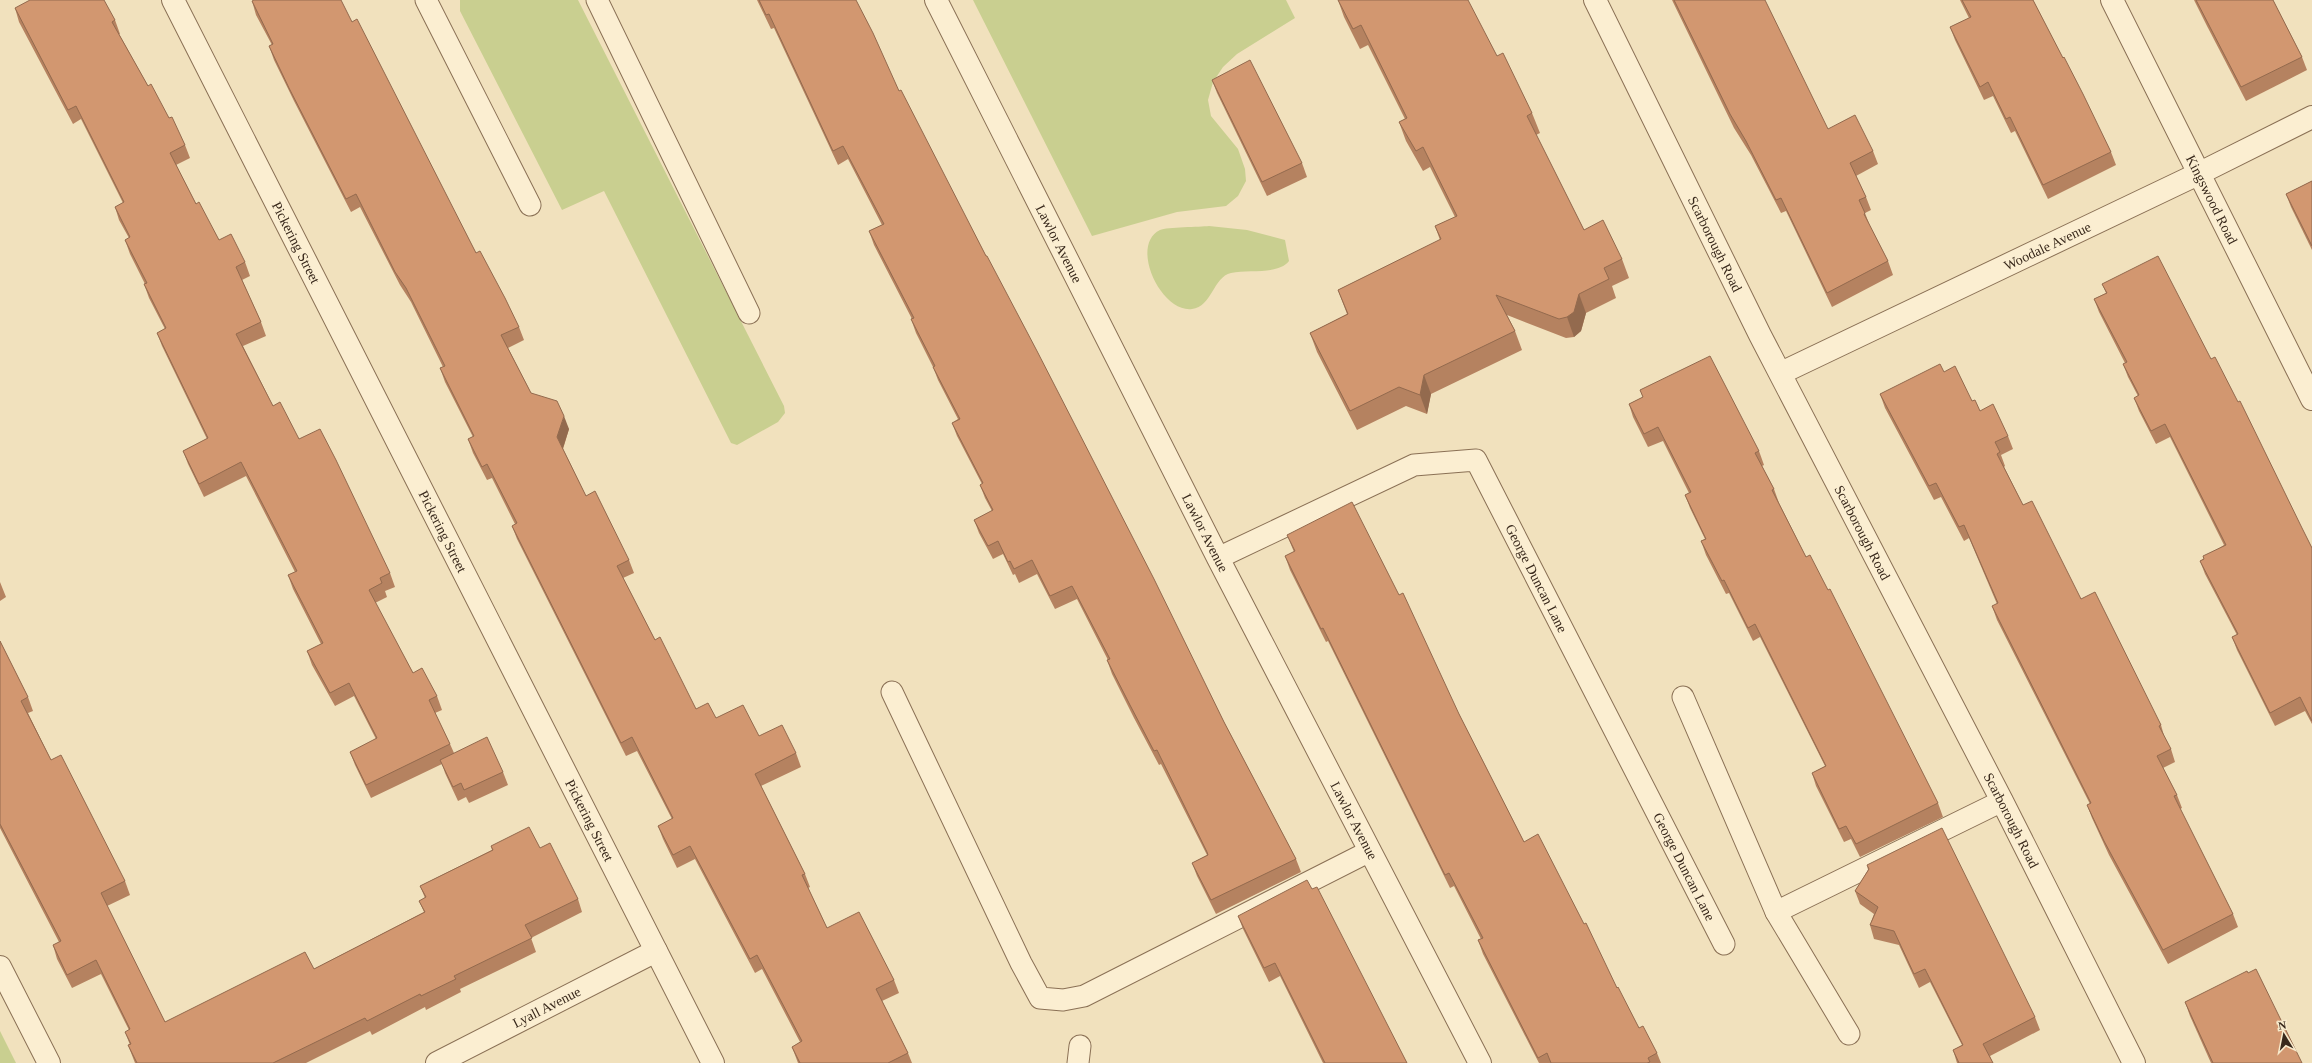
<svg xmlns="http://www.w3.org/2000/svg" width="2312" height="1063" viewBox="0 0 2312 1063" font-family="'Times New Roman',serif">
  <rect width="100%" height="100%" fill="#f1e1bd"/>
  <!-- green -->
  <g fill="#c9cf90">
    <polygon points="460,0 578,0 784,406 785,413 778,422 737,445 731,443 604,191 562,210 460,11"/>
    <polygon points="973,0 1286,0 1295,18 1237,54 1223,67 1213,82 1208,100 1211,116 1238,149 1245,169 1246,181 1238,196 1226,206 1177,212 1092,236"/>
    <path d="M1209,226L1247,230L1285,240L1289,261C1278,275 1249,269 1231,273C1213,277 1212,307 1192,309C1161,313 1129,245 1160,230C1167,227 1200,227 1209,226Z"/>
    <polygon points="0,1031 16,1063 0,1063"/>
  </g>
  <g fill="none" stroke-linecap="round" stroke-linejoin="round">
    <defs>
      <g id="service">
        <polyline points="426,0 530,205"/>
        <polyline points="597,0 749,313"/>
        <path id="s1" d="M1218,558L1414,465L1476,460L1724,944"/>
        <polyline points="892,692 1021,963 1040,998 1063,1000 1084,996 1370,851"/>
        <polyline points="1683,697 1776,912 1849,1034"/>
        <polyline points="1776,912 2002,801"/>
        <polyline points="1078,1063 1080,1046"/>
      </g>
      <g id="minor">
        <path id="s2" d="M173,0L713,1063"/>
        <path id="s3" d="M936,0L1218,558L1480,1063"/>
        <path id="s4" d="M1595,0L1760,335L2002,801L2134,1063"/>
        <path id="s5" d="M2112,0L2312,399"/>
        <path id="s6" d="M1781,373L2198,174L2312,117"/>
        <polyline points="0,967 49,1063"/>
        <path id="s7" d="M437,1063L656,951"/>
      </g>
    </defs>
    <!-- service casing -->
    <use href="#service" stroke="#8a7055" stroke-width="23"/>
    <!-- minor casing -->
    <use href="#minor" stroke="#8a7055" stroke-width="24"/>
    <!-- service -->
    <use href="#service" stroke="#fbeed1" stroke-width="21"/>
    <!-- minor -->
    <use href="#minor" stroke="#fbeed1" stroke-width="22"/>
  </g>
  <!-- wall -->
  <g fill="#b58260">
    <polygon points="757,0 759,0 899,91 986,256 1224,722 1296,859 1301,872 1216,914 1197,876 1192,863 1207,855 1161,764 1159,765 1134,718 1112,674 1107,660 1108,660 1077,599 1055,609 1037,574 1019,583 1015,574 1013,575 1003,554 993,559 979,533 974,520 992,511 985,498 980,485 982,484 957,436 952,423 958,419 938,380 933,367 916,333 911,319 912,319 874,245 869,231 882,225 848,159 838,165 774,28 771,29"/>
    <polygon points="1338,0 1497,56 1532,113 1540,133 1536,135 1584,230 1622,259 1629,278 1612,286 1616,298 1586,313 1581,331 1574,337 1566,338 1507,315 1515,331 1522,350 1431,394 1427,414 1406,406 1357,430 1317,352 1310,333 1347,314 1338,290 1440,240 1435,226 1455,217 1430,167 1423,171 1406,141 1399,122 1405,119 1368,45 1360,49 1344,17"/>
    <polygon points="1672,0 1674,0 1828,129 1873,151 1878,164 1856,176 1866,197 1871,210 1865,213 1870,226 1888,261 1893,275 1832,307 1786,211 1781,213 1751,155 1734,128"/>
    <polygon points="1960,0 2033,0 2111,152 2116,165 2048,199 2015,131 2011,133 1993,96 1984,100 1955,40 1950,27 1969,18"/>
    <polygon points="2194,0 2273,0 2302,57 2307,70 2246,101 2207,26"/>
    <polygon points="252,1 352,22 476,253 519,327 524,340 508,348 531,393 569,429 563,449 586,496 629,560 634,573 623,578 655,640 696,709 796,753 801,767 761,786 805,874 810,887 808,888 827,928 894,980 899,993 882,1001 908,1053 912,1063 798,1063 792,1047 800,1042 762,969 755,973 695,859 677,868 663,839 658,826 672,819 637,751 626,756 517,539 512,526 515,524 492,478 487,480 473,453 468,439 473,437 445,382 440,368 443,367 411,302 400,285 360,207 351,212 294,101 274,60 269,46 272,45 256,15"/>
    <polygon points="15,8 115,20 120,34 119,34 148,86 169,118 185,145 190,158 176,165 196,204 219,240 245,262 250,276 242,280 261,322 266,336 243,346 273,406 299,439 390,573 395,587 385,591 387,597 375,603 413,673 437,696 442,710 435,713 450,744 454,753 503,772 508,785 469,803 466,797 458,801 445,773 442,764 371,798 355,765 350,752 376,739 354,696 335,706 312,665 307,651 321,644 293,589 288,575 295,572 246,476 204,497 188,464 183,451 207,439 162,346 157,333 165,329 149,298 144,284 145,284 130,254 125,240 129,238 119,220 115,207 123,203 81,119 73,124 19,22"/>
    <polygon points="1212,80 1302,163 1307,177 1267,196 1217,93"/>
    <polygon points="2312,181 2312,250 2291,207 2286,194"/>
    <polygon points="2102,284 2211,359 2312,548 2312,724 2305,711 2275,726 2237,650 2232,637 2237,635 2205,574 2200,561 2224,545 2170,437 2156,444 2139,411 2134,398 2138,396 2128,377 2123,364 2125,363 2099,312 2094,299 2106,293"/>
    <polygon points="1944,372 1972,401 1980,411 2008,436 2013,449 2001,455 2005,466 2004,467 2023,505 2081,599 2161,725 2165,739 2171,749 2175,762 2163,768 2177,795 2182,808 2180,809 2233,914 2238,927 2168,964 2109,855 2092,818 2087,805 2090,804 1997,620 1992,606 1997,604 1969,538 1964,541 1941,497 1934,500 1885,408 1880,394"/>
    <polygon points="1640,390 1759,451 1764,465 1762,466 1774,489 1779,503 1806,557 1938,803 1943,817 1860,857 1851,839 1844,842 1816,786 1812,773 1825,766 1760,637 1753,641 1729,593 1726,594 1706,555 1701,541 1705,539 1690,508 1685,495 1689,493 1663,441 1648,447 1633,417 1629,404 1643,397"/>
    <polygon points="1287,535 1459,714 1524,842 1617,988 1639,1028 1657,1053 1661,1063 1539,1063 1483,954 1478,940 1481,939 1454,886 1450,888 1328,641 1326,642 1290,570 1285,556 1294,552"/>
    <polygon points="0,582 6,597 0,601"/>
    <polygon points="0,641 28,697 33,711 28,713 51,760 125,881 130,895 107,906 165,1022 314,969 424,912 419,901 425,898 420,886 492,850 491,846 540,848 578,899 582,912 531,938 536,952 460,989 461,992 426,1010 425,1007 372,1035 370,1031 306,1063 135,1063 128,1045 130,1045 125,1032 129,1030 101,974 72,988 57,959 53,945 59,942 0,828"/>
    <polygon points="1867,865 2035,1017 2040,1030 1990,1056 1993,1063 1957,1063 1953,1050 1962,1045 1930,982 1919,988 1899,945 1874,939 1870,925 1874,914 1860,904 1855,891 1868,870"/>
    <polygon points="1312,889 1407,1063 1323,1063 1280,976 1269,982 1243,929 1238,916"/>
    <polygon points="2248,973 2302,1063 2211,1063 2190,1016 2185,1002"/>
  </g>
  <!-- shaded-wall -->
  <g fill="#936a4e">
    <polygon points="1579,294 1586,313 1581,331 1574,337 1567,317"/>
    <polygon points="1424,375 1431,394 1427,414 1420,395"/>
    <polygon points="564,416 569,429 562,451 557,437"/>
  </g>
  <!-- building -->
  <g fill="#d29770" stroke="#936a4e">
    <polygon points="30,0 104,0 115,20 112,22 148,86 151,84 169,118 172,117 185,145 170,153 196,204 199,202 219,240 231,234 245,262 236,267 261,322 236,334 273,406 280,402 299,439 320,429 336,460 390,573 380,578 382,583 369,590 413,673 422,668 437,696 429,700 450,744 366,785 350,752 377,738 349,683 330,693 307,651 323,643 288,575 297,571 241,462 199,484 183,451 208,438 157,333 166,328 144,284 147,283 125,240 130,237 115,207 124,202 76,106 68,110 15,8"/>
    <polygon points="254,0 341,0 352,22 357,19 476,253 480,251 505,298 519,327 501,335 531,393 557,401 564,416 557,437 586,496 595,491 629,560 617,566 655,640 660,637 696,709 708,703 716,718 743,705 759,736 782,725 796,753 755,774 805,874 802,875 827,928 859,912 894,980 876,989 908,1053 888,1063 800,1063 792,1047 802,1041 757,955 750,959 690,846 673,855 658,826 673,818 632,737 621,743 512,526 517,523 487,464 482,467 468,439 474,436 440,368 445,366 406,288 395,272 356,194 346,199 289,88 269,46 273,44 252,1"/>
    <polygon points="759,0 856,0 873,33 899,91 901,90 986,256 987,256 1037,351 1154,579 1224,722 1296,859 1211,900 1192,863 1208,855 1207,852 1157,750 1154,751 1130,705 1107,660 1110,659 1072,586 1050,596 1032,560 1014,569 1010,561 1008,562 998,541 988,546 974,520 993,510 980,485 983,483 952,423 960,419 933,367 935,366 911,319 914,318 869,231 884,224 843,146 833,151 769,14 766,15"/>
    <polygon points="1338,0 1468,0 1497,56 1503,53 1532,113 1527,116 1584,230 1603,220 1622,259 1604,268 1609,279 1579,294 1574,312 1567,317 1559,319 1496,295 1515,331 1424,375 1420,395 1399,387 1350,411 1310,333 1348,314 1338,290 1441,239 1435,226 1457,216 1423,147 1416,151 1399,122 1407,118 1361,25 1353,29"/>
    <polygon points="1674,0 1765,0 1828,129 1855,115 1873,151 1850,163 1866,197 1859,200 1865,213 1864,214 1888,261 1827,293 1781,198 1776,200 1746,141 1730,114"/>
    <polygon points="1962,0 2033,0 2063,58 2064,57 2083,94 2111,152 2043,185 2010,117 2006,119 1988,82 1980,87 1950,27 1971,17"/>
    <polygon points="2196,0 2273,0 2302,57 2241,87"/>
    <polygon points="1250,60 1302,163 1262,182 1212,80"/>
    <polygon points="2312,181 2312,246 2286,194"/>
    <polygon points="2158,256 2211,359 2215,357 2238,402 2240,401 2302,528 2312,548 2312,721 2300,697 2270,713 2232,637 2238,634 2200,561 2204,559 2203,556 2226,545 2165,424 2151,431 2134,398 2139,395 2123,364 2127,362 2094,299 2107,293 2102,284"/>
    <polygon points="1710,356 1759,451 1755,453 1774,489 1772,490 1806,557 1810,555 1828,590 1830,589 1938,803 1856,844 1846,826 1839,829 1812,773 1826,766 1755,624 1748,628 1724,580 1722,581 1701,541 1706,539 1685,495 1691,492 1658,427 1644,434 1629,404 1643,397 1640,390"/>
    <polygon points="1940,364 1944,372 1955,366 1972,401 1975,400 1980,411 1993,404 2008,436 1995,442 2000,452 1997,454 2023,505 2032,501 2081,599 2095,592 2161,725 2159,726 2171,749 2157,756 2177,795 2174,796 2233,914 2163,950 2104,841 2087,805 2091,803 1992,606 1998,603 1964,525 1959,527 1936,483 1929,486 1880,394"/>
    <polygon points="1352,502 1399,595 1403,593 1459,714 1524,842 1538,834 1584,924 1586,923 1617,988 1618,987 1639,1028 1643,1026 1657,1053 1648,1058 1650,1062 1647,1063 1551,1063 1547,1053 1538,1058 1478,940 1483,938 1449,873 1445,875 1323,628 1321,629 1285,556 1295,551 1287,535"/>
    <polygon points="0,641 28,697 21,701 51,760 61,755 125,881 101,893 165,1022 305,952 314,969 425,912 419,901 426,897 420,886 493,850 491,846 529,827 540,848 550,843 578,899 525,925 532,938 454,976 456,979 421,996 420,994 367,1021 365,1018 273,1063 137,1063 128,1045 131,1044 125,1032 130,1029 96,960 67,975 53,945 61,941 0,824"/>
    <polygon points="487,737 503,772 464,790 461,783 453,787 440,760"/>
    <polygon points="1942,828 2035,1017 1983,1044 1993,1063 1959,1063 1953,1050 1963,1045 1925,969 1914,974 1894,931 1870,925 1878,907 1855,891 1869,869 1867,865"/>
    <polygon points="1307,880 1312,889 1317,887 1407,1063 1325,1063 1275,963 1264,968 1238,916"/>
    <polygon points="2256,969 2302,1063 2213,1063 2185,1002 2247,971 2248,973"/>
  </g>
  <g text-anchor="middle" stroke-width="3" stroke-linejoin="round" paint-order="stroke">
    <!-- street labels -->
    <g font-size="14" fill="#38281b" stroke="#f8ebcd">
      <text dy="5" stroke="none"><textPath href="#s5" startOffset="223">Kingswood Road</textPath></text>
      <text dy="5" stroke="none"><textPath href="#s2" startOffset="272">Pickering Street</textPath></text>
      <text dy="5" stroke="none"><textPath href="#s3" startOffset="273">Lawlor Avenue</textPath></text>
      <text dy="5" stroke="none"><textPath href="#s4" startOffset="272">Scarborough Road</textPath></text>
      <text dy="5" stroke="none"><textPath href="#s6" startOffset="295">Woodale Avenue</textPath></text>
      <text dy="5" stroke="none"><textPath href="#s2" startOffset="596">Pickering Street</textPath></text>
      <text dy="5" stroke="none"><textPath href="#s4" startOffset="596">Scarborough Road</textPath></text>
      <text dy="5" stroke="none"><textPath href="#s3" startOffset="597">Lawlor Avenue</textPath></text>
      <text dy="5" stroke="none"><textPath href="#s1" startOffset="412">George Duncan Lane</textPath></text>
      <text dy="5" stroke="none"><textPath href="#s2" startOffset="920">Pickering Street</textPath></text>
      <text dy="5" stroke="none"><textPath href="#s4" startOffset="920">Scarborough Road</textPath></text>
      <text dy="5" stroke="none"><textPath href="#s3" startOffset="921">Lawlor Avenue</textPath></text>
      <text dy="5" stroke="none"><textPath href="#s1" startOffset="736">George Duncan Lane</textPath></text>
      <text dy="5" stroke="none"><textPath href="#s7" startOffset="123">Lyall Avenue</textPath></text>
    </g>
  </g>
  <!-- north arrow -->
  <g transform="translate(2284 1035) rotate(350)" stroke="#f8ebcd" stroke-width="3" paint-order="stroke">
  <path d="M0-3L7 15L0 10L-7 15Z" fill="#38281b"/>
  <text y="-6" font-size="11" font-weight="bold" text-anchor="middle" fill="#38281b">N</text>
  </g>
</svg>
